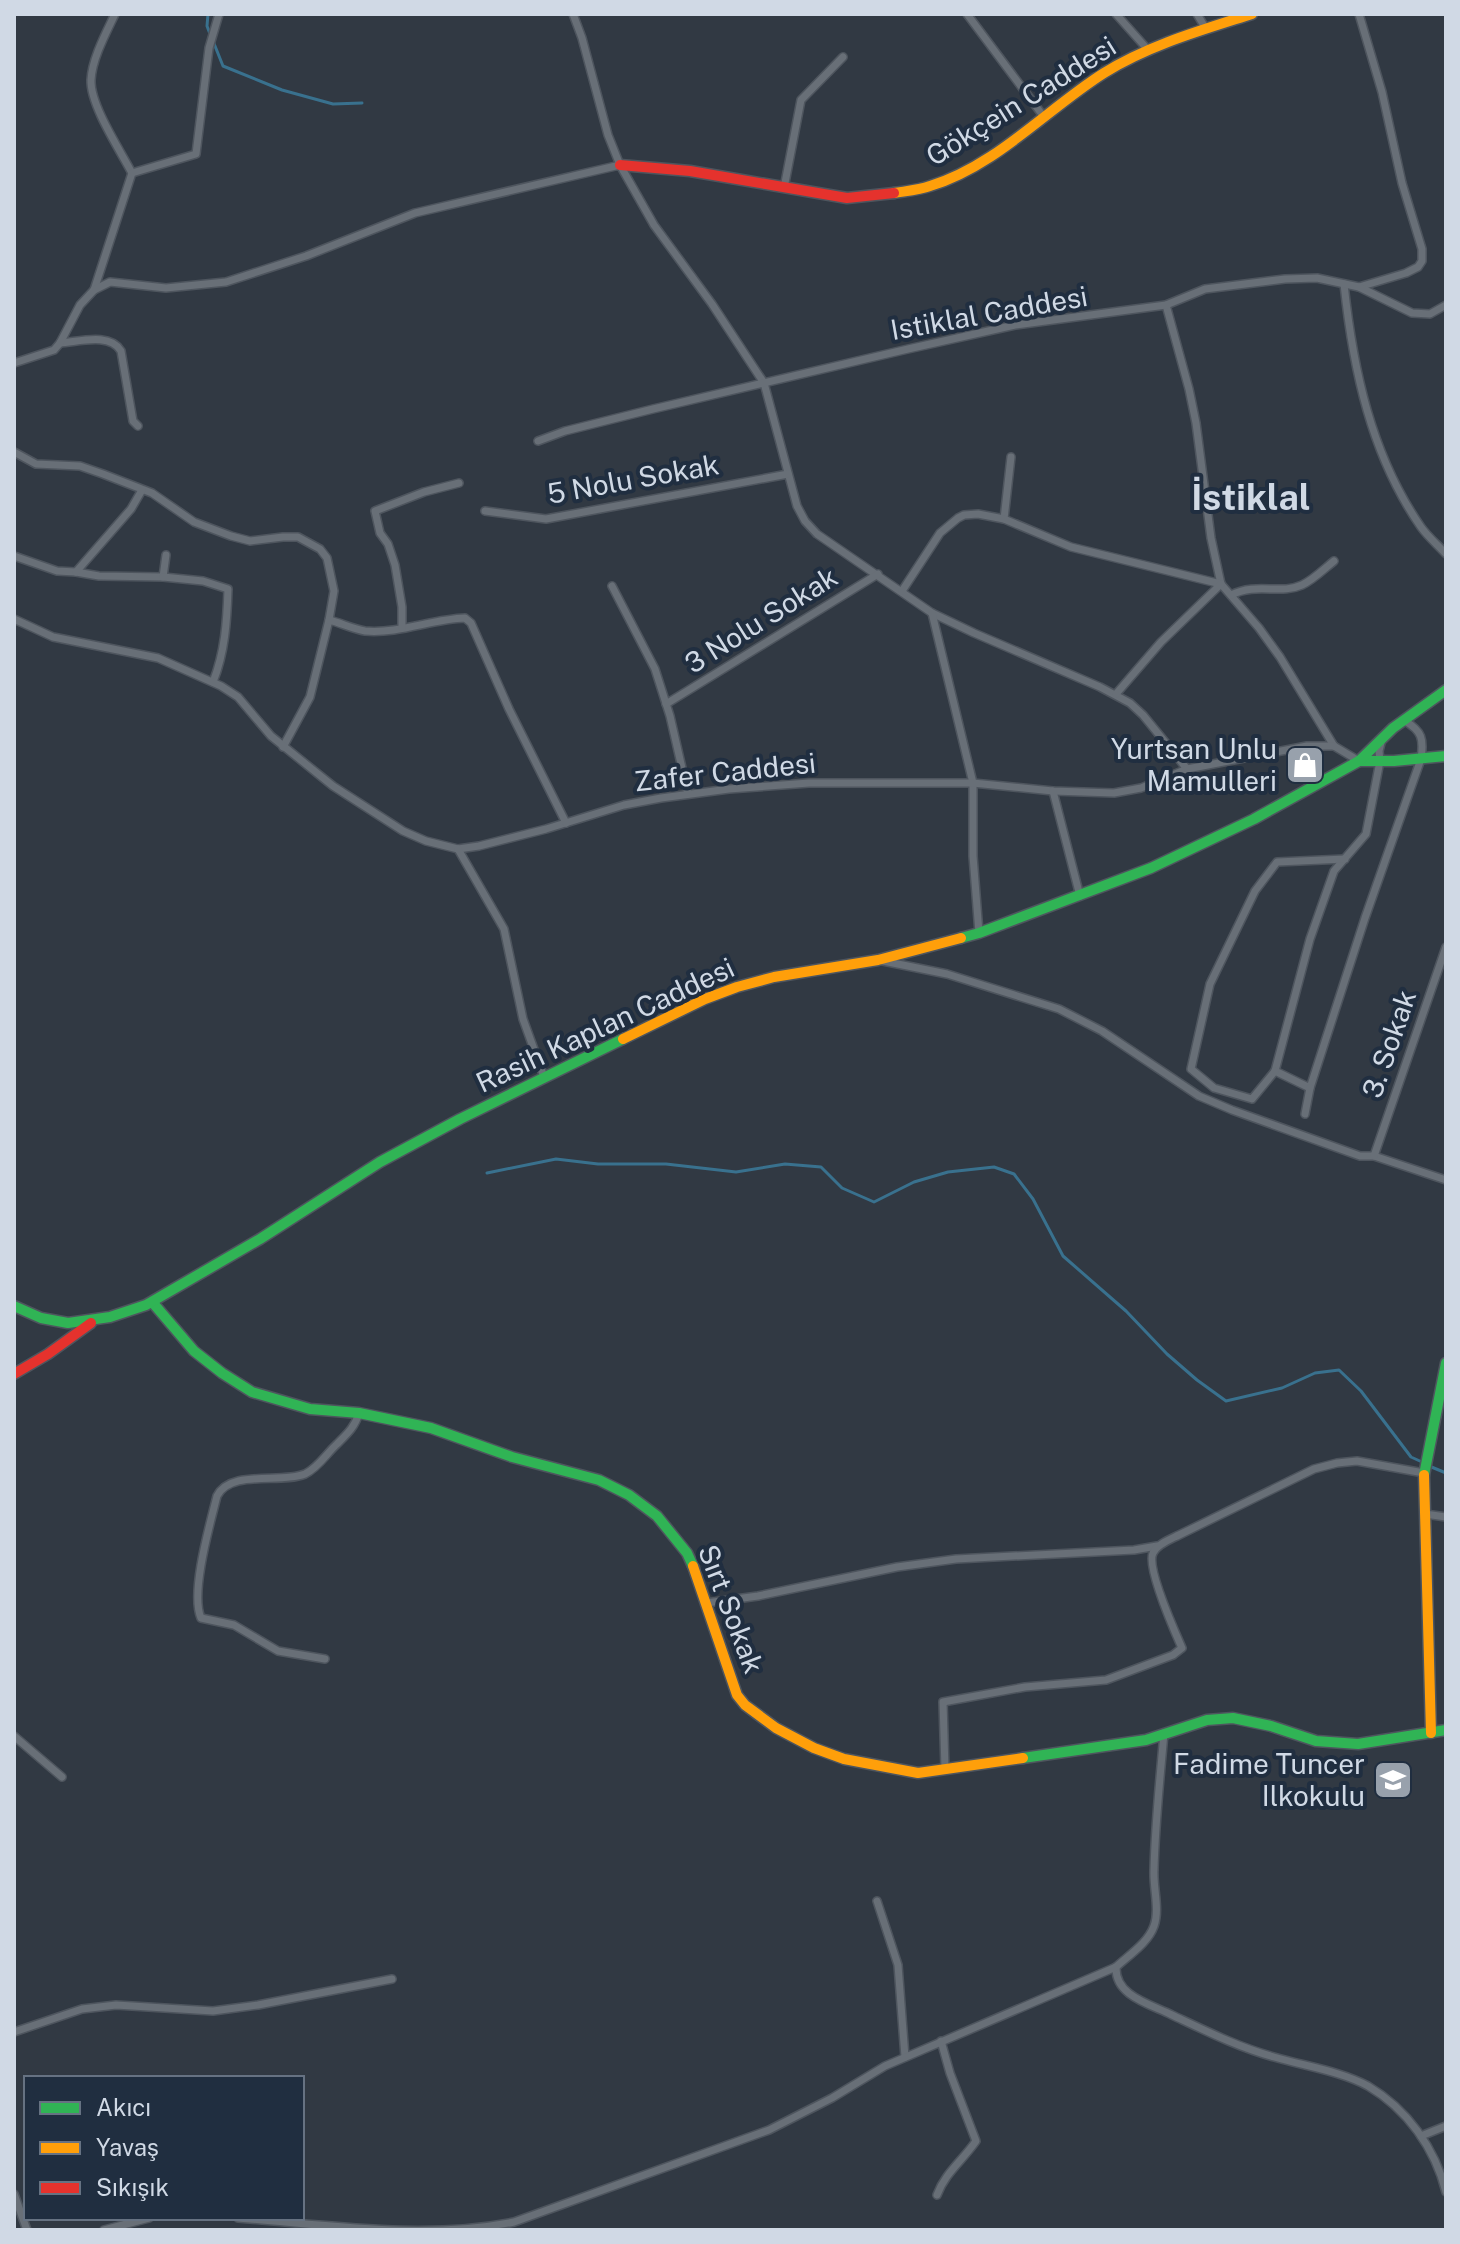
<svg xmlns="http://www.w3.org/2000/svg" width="1460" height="2244" viewBox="0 0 1460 2244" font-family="'Public Sans',sans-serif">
  <rect width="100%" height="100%" fill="#313943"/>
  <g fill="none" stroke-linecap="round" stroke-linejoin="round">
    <!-- stream -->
    <g stroke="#39718e" stroke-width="3">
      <polyline points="208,14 207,26 210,34"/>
      <polyline points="213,41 223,66 282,90 333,104 362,103"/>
      <polyline points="487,1173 556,1159 598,1164 666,1164 736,1172 785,1164 821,1167 842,1188 874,1202 914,1182 948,1172 994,1167 1014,1174 1033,1199 1063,1256 1126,1311 1167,1354 1197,1380 1226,1401 1282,1388 1315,1373 1339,1370 1361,1391 1411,1457 1422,1462"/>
      <polyline points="1429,1466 1446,1473"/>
    </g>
    <defs>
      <g id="street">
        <path d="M115,14C106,33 92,59 91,80C90,105 120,150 132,173"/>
        <polyline points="573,14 582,38 608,135 620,165 654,225 712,304 764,383 797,506 805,521 817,534 932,613 974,633 1100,687 1130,703 1143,715 1187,769"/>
        <polyline points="967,14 1044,117"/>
        <polyline points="1116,14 1149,51"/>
        <polyline points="1197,14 1206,29"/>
        <polyline points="1359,14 1382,92 1402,183 1422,249 1422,261 1418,267 1406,273 1359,287"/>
        <polyline points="784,188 801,100 843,57"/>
        <path d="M1344,284C1353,369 1371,455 1421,527C1428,537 1438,545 1446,554"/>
        <polyline points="94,290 132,173 196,154 209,48 219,14"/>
        <polyline points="1166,305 1189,389 1196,423 1211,538 1221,584 1259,628 1280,657 1334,746"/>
        <path d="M60,343C78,342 110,332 121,351L133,421L138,426"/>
        <polyline points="14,363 54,350 60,343 80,305 94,290 110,282 166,288 226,282 306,256 415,213 620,165"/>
        <polyline points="538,441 565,431 653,409 908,349 1015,325 1166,305 1205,289 1285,279 1317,278 1359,287 1412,313 1430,314 1446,305"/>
        <polyline points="14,452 36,464 80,466 103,474 152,493 194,522 231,536 250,541 283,537 298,537 320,549 327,558 334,591 329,620 310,697 283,747"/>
        <polyline points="485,511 546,519 788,474"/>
        <polyline points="1004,519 1011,457"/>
        <polyline points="14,556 57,571 76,572 99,576 163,577 166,555"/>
        <polyline points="76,572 131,509 142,490"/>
        <path d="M163,577L203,581L228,589C227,621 225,652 213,682"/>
        <polyline points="612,586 655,669 670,716 688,794"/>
        <polyline points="902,591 940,533 958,518 964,515 978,514 1004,519 1071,547 1221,584"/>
        <path d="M1231,595C1257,582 1280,595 1302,585C1313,580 1324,569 1334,561"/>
        <polyline points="932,613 973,783 973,856 979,933"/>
        <polyline points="14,619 53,637 158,658 221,686 238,697 271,736 333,786 403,831 426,841 458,849 479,846 546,829 624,805 661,798 729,789 809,783 973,783 1053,791 1114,793 1141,788 1187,769 1307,746 1334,746 1359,761"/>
        <path d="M329,620C341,623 353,629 365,631C399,634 432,619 465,618L471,623L509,709L566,823"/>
        <polyline points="402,628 402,607 395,565 388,544 380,533 375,511 424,492 459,483"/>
        <polyline points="1116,694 1161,642 1221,584"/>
        <polyline points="666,704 878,574"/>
        <path d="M1382,739L1379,751L1380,761L1366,834L1334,871L1310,939L1275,1071L1310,1088L1365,918L1421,759C1424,739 1422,731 1405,721"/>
        <polyline points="1053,791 1080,896"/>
        <polyline points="458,849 504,929 523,1019 544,1077"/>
        <polyline points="883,961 947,974 1059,1009 1102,1031 1199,1096 1232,1110 1360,1156 1374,1156 1446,1180"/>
        <polyline points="1275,1071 1252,1099 1214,1088 1191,1069 1210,984 1255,891 1277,862 1345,859"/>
        <polyline points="1305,1114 1310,1088"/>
        <polyline points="1374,1156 1446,947"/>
        <polyline points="1425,1514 1446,1517"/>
        <polyline points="706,1603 758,1596 897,1567 956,1559 1134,1550 1157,1546"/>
        <path d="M325,1659L278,1651L234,1625L201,1618C190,1593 210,1524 217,1496C231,1469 280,1484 305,1474C318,1468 327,1453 337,1444C347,1434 355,1427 359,1413"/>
        <polyline points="14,1736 62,1777"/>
        <path d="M945,1769L943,1702L1025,1687L1106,1680L1173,1655L1182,1648C1175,1632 1146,1567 1153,1553C1157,1544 1171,1539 1179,1535L1314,1469L1337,1463L1357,1461L1424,1473"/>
        <polyline points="877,1901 898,1965 905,2057"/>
        <path d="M1116,1967C1115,1996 1150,2004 1172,2015C1206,2031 1238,2047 1274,2057C1304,2066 1340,2071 1368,2086C1407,2109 1435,2148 1446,2192"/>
        <polyline points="14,2032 82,2009 116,2005 213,2011 258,2005 392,1979"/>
        <polyline points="1421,2136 1446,2126"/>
        <polyline points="14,2194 27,2230"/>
        <path d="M937,2195C945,2173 963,2160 976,2141L950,2073L941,2041"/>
        <path d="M238,2218C329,2225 424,2240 514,2222L769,2130L832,2098L885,2066L1116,1967C1129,1955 1148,1943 1154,1926C1160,1909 1153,1888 1154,1870C1155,1824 1160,1779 1164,1733"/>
        <polyline points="104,2230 149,2218"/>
      </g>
      <g id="fast">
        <polyline points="1359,761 1394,761 1446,756"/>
        <polyline points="961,938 979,933 1151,868 1254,819 1359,761 1393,728 1446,690"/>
        <polyline points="153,1303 194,1351 222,1373 252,1392 310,1409 359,1413 431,1428 512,1457 599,1480 629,1495 657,1516 687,1553 693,1566"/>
        <polyline points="14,1306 41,1318 68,1323 110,1317 146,1305 260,1239 380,1162 460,1119 623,1039"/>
        <polyline points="1424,1475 1446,1363"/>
        <polyline points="1023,1758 1146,1740 1207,1720 1233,1718 1271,1726 1316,1741 1358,1744 1446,1730"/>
      </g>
      <g id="slow">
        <path d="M894,193C906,191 919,190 930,186C996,166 1047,109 1104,73C1149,45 1202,30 1252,14"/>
        <polyline points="623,1039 705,999 737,987 774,977 878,960 961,938"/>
        <polyline points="1424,1475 1431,1733"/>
        <polyline points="693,1566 737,1695 745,1705 776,1728 814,1748 844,1759 918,1773 1023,1758"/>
      </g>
      <g id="jam">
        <polyline points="620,165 690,171 847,198 894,193"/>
        <polyline points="14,1374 48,1354 91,1323"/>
      </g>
    </defs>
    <!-- street casing -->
    <use href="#street" stroke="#4e555e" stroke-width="10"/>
    <!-- fast casing -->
    <use href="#fast" stroke="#4e555e" stroke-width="13"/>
    <!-- slow casing -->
    <use href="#slow" stroke="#4e555e" stroke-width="13"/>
    <!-- jam casing -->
    <use href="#jam" stroke="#4e555e" stroke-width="13"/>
    <!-- street -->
    <use href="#street" stroke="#686f77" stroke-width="7"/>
    <!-- fast -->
    <use href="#fast" stroke="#30b455" stroke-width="10"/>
    <!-- slow -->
    <use href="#slow" stroke="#ff9f0a" stroke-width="10"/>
    <!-- jam -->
    <use href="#jam" stroke="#e5322d" stroke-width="10"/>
  </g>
  <!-- icons -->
  <defs>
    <symbol id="shop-square" viewBox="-11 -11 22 22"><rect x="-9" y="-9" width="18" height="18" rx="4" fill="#98a1ac" stroke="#202e40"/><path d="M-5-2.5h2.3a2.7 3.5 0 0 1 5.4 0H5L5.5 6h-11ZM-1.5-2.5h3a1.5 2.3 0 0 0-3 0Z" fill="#fff"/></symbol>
    <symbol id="school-square" viewBox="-11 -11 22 22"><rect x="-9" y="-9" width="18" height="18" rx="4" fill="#98a1ac" stroke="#202e40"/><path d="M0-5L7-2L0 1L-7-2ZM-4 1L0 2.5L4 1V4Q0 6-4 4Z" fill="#fff"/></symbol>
  </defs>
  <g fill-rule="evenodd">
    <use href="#shop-square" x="1283" y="743" width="44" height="44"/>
    <use href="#school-square" x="1371" y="1758" width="44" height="44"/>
  </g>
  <g text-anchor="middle" stroke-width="8" stroke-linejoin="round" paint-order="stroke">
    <!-- street labels -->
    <g font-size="28" fill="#d0d9e5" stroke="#202e40">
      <text transform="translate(1021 101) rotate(-32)" y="10">Gökçein Caddesi</text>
      <text transform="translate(989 313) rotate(-10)" y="10">Istiklal Caddesi</text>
      <text transform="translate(633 479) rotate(-10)" y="10">5 Nolu Sokak</text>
      <text transform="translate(761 620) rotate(-32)" y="10">3 Nolu Sokak</text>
      <text transform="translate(725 772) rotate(-6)" y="10">Zafer Caddesi</text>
      <text transform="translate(605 1025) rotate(-25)" y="10">Rasih Kaplan Caddesi</text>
      <text transform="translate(1389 1044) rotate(-71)" y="10">3. Sokak</text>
      <text transform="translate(731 1609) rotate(69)" y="10">Sırt Sokak</text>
    </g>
    <!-- poi labels -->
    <g font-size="28" fill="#d0d9e5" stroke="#202e40" text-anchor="end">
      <text x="1277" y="759">Yurtsan Unlu<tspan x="1277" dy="32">Mamulleri</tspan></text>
      <text x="1365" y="1774">Fadime Tuncer<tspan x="1365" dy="32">Ilkokulu</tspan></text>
    </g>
    <!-- district labels -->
    <g font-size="36" font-weight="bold" fill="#d0d9e5" stroke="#202e40">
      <text x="1251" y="510">İstiklal</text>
    </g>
  </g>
  <!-- border -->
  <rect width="1460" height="2244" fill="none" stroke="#d0d9e5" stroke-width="32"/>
  <!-- legend -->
  <rect x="24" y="2076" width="280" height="144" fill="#202e40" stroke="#667282" stroke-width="2"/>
  <rect x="40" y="2102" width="40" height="12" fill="#30b455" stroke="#667282" stroke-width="2"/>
  <text x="96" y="2116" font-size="24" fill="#d0d9e5">Akıcı</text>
  <rect x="40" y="2142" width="40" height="12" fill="#ff9f0a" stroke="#667282" stroke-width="2"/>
  <text x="96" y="2156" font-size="24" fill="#d0d9e5">Yavaş</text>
  <rect x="40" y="2182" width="40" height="12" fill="#e5322d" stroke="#667282" stroke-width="2"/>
  <text x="96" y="2196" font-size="24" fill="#d0d9e5">Sıkışık</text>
</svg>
